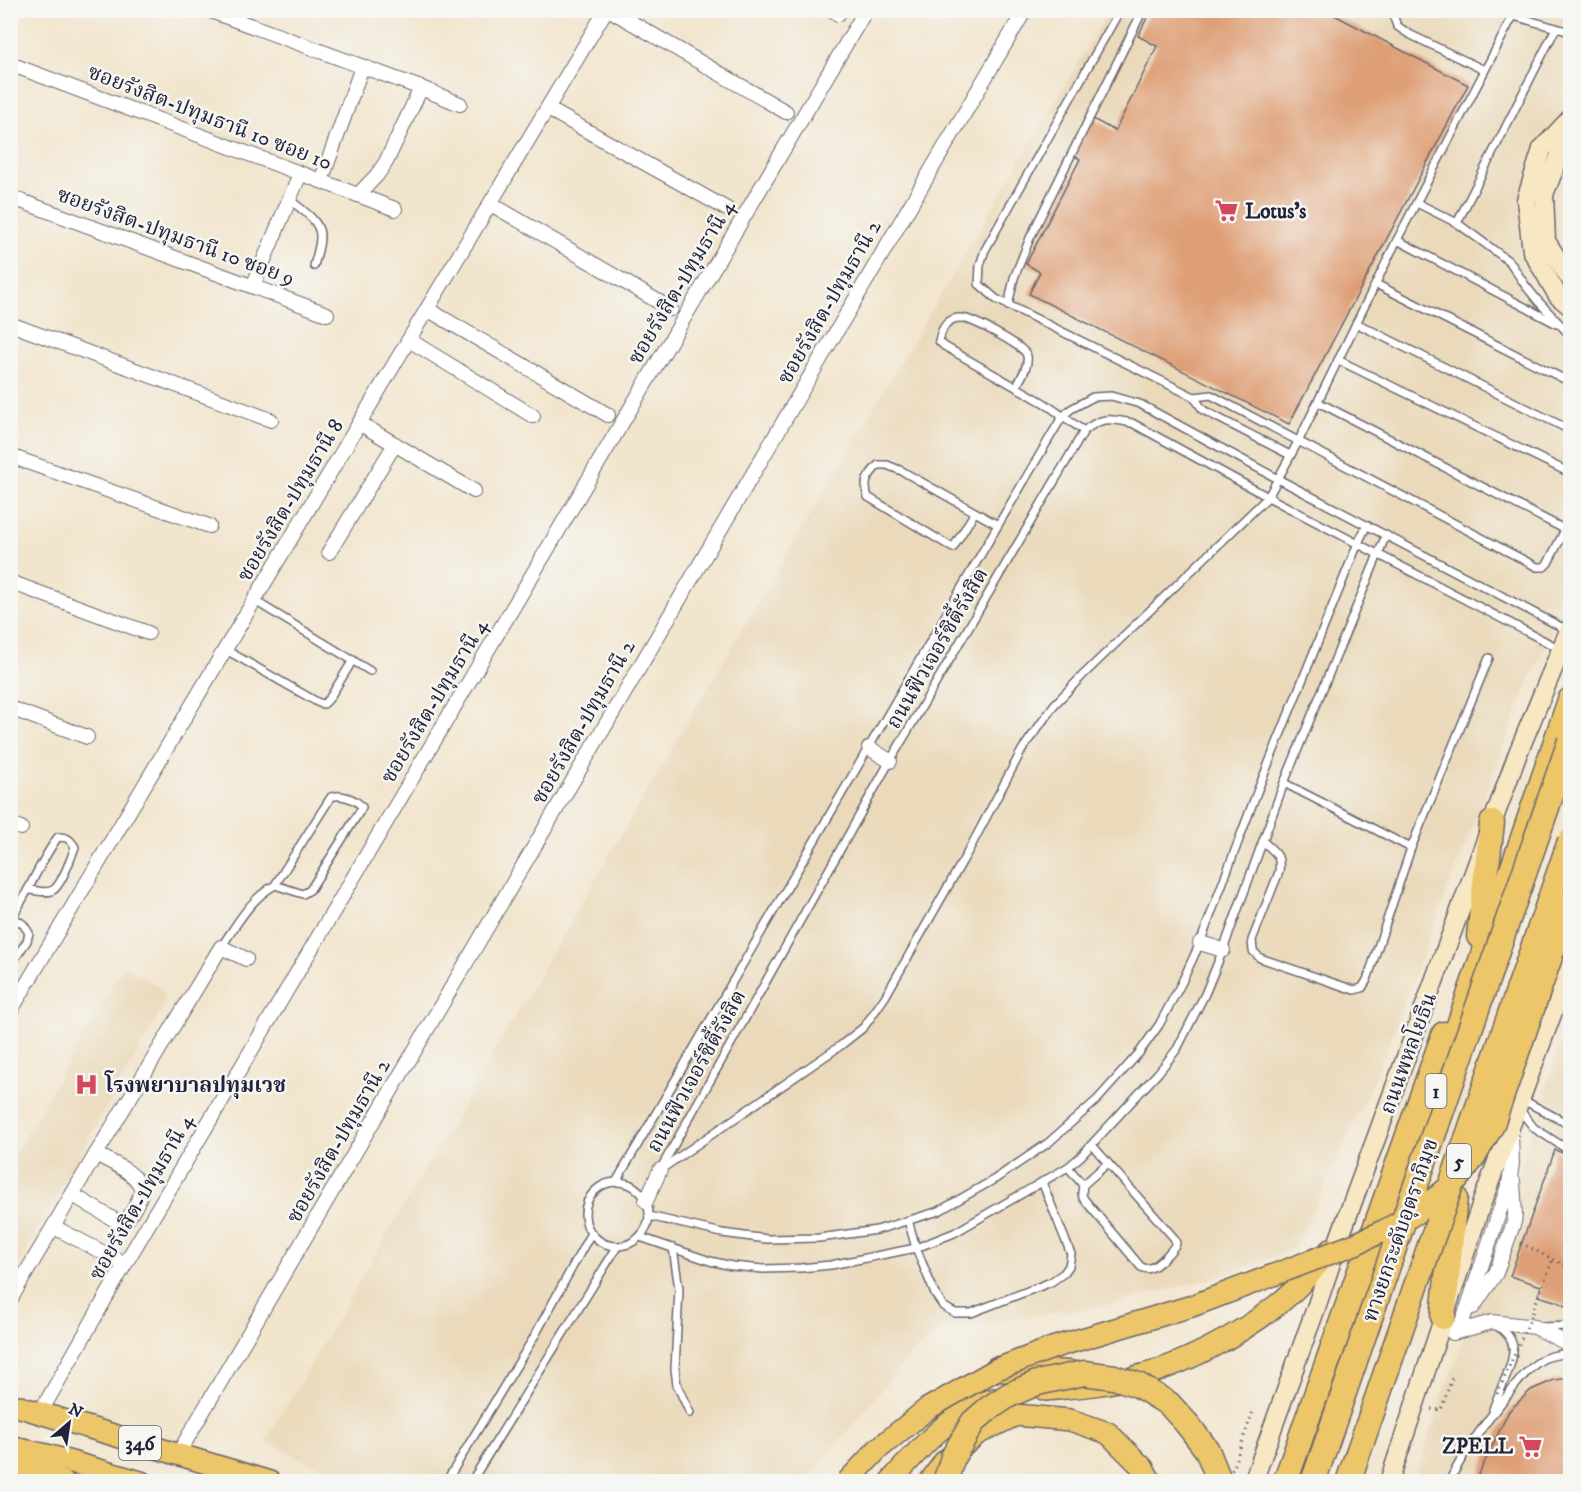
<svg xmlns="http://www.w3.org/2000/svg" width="1581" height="1492" viewBox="0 0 1581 1492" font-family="'IM FELL DW Pica','Noto Serif Thai',serif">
  <rect width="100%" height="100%" fill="#f6f6f2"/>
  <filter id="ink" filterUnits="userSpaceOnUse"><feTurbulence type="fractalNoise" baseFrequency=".0167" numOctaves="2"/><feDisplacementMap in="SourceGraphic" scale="12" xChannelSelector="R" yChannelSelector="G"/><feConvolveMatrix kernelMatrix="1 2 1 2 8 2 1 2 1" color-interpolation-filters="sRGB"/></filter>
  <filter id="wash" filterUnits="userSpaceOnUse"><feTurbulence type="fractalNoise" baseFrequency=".008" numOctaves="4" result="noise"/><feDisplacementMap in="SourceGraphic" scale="24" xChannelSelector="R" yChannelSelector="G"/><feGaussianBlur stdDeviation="1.35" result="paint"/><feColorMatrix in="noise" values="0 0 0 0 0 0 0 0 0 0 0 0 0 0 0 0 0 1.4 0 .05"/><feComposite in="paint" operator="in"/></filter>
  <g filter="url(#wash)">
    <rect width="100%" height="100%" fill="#f2e5ce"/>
    <!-- built -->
    <g fill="#ead9ba">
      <polygon points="1109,11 1570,11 1570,590 1528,684 1372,1085 1295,1249 1224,1275 1105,1306 945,1328 910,1355 807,1481 351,1481 265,1442 711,682"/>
      <polygon points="124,966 159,987 164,994 164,1006 11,1276 11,1159"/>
      <polygon points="1570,1014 1570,1481 1413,1482 1485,1277"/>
    </g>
    <g id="blocks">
      <!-- building -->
      <g fill="#de9f76">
        <polygon points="1151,10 1325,10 1468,85 1289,424 1029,294 1040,272 1026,264 1080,159 1074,156 1093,119 1115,131 1157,46 1138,36"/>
        <polygon points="1555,1150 1570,1156 1570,1309 1558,1302 1538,1296 1541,1286 1510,1276"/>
        <polygon points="1570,1378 1570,1482 1475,1482 1509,1411 1531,1390 1554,1380"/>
      </g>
    </g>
  </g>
  <g filter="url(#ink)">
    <use href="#blocks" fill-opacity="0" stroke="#6b666e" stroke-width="1.5"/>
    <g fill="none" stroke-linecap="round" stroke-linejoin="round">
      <defs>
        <g id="lane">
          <polyline points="1120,10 985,250 980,265 979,284 996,299 1194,397 1203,410 1290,455"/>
          <polyline points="1394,10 1393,15 1397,26 1409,34 1484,70"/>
          <polyline points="1493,10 1570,32"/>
          <path d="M290,200C301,209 321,221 320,237C320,247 316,257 314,266"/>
          <polyline points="1417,203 1457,223 1510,262 1525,285 1538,301 1570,335"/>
          <polyline points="1457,223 1556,28"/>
          <polyline points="1397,240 1557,324"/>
          <polyline points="1376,284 1570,382"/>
          <polyline points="1008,306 1014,278 1030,238 1143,10"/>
          <polyline points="1356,323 1570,430"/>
          <polyline points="1338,360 1570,473"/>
          <path d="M1016,387C1021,378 1029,366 1027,356C1026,347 982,325 972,321C967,319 959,317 954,319C944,322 941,332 939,341L944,346L1044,403L1084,431"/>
          <polyline points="1194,397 1211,395 1537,567 1544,567 1548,563 1570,520"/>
          <polyline points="1318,402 1566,530"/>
          <path d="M975,512L953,548L868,497C863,482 867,477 878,465H887L902,471L998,525"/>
          <polyline points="255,601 370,671"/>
          <polyline points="226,650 319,703 324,704 329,699 353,660"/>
          <polyline points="1284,783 1411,848 1489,658"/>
          <path d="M1264,842C1276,854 1281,854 1279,872L1252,940L1253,951L1260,958L1354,990L1362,988L1367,980L1411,848"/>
          <path d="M10,920C28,894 39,863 58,837C67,837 70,839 75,847C72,856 61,886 53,890C47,894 35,890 29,890"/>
          <path d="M221,947C238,923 249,900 275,885L331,797C340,793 356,799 362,807L360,811L310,890L303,894L275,885"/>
          <polyline points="10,966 27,941 29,933 23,924 12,917"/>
          <polyline points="1521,1099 1570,1125"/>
          <polyline points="1519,1109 1534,1128 1570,1151"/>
          <path d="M1092,1145L1174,1238L1176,1243C1173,1250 1158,1266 1150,1268C1146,1270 1144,1268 1141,1267L1083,1198L1082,1193L1083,1185L1108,1163"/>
          <polyline points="1068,1167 1083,1185"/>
          <path d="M661,1168L890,761L1084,431C1102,416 1111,419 1132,423L1268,497L1560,649"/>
          <polyline points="660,1170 840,1046 864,1027 885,997 970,848 1022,750 1054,705 1083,675 1268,497 1299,440 1397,240 1513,16"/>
          <circle cx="617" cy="1214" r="32"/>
          <polyline points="616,1182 998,525 1062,417 1071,409 1093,397 1111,396 1140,404 1278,479 1567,630"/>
          <polyline points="649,1216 722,1233 767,1239 819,1238 877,1230 939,1211 995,1179 1048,1143 1097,1100 1139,1053 1159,1025 1181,984 1200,943 1257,792 1358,543 1367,525"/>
          <polyline points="908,1220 916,1248 935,1294 943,1306 955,1313 971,1313 1051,1282 1064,1273 1069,1266 1071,1254 1042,1182"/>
          <polyline points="640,1237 710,1261 732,1266 763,1269 800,1268 831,1265 916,1248 954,1233 1068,1167 1080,1157 1158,1073 1177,1049 1205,994 1223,950 1284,783 1386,535"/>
          <polyline points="673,1248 679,1289 675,1369 677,1385 690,1413"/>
          <polyline points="1540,1327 1570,1326"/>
          <path d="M1493,1409C1497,1399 1501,1388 1506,1377C1514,1357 1520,1340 1497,1326"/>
          <polyline points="446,1482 534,1337 591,1233"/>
          <polyline points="471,1482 617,1247"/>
          <path d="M1449,1482C1465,1449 1487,1420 1510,1392C1520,1380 1529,1367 1543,1359C1552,1355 1561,1354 1570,1353"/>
        </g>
        <g id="street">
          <polyline points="208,10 421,88 460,104"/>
          <polyline points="610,10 786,112"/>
          <polyline points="833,10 838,14"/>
          <polyline points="10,64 395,209"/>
          <polyline points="548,109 727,209"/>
          <polyline points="321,181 362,67"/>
          <polyline points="358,195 377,175 386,162 421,88"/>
          <polyline points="10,197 327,314"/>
          <polyline points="491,204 671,309"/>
          <polyline points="253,286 300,174"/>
          <polyline points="427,309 608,415"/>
          <polyline points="10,324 271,420"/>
          <polyline points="409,340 533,416"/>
          <polyline points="359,423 474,491"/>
          <polyline points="10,456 209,526"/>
          <polyline points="329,552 395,444"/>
          <polyline points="10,582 148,633"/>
          <polyline points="10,708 87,737"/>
          <polyline points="869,748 890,761"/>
          <polyline points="10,824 21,828"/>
          <polyline points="1200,943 1223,950"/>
          <polyline points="10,1012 427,309 606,10"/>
          <path d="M73,1195L118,1222L123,1223C130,1218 133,1210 137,1203C139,1198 142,1194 141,1189C139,1173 108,1161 96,1154"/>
          <polyline points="646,1201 660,1170"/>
          <polyline points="54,1227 125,1264"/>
          <polyline points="10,1300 96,1154 221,947 246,959"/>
          <polyline points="1473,1307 1496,1273 1514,1222 1515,1214 1513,1181"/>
          <polyline points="1455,1331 1461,1324 1468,1306 1509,1183 1512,1164 1511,1131"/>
          <polyline points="1453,1333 1492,1322 1535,1327 1570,1345"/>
          <polyline points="40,1413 125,1264 866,10"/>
          <polyline points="178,1454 1025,10"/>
        </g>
        <g id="secondary">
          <polyline points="1570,119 1542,149 1526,200 1532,251 1558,296 1570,306"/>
          <polyline points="1570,143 1562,150 1544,194 1546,241 1568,276 1570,278"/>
          <polyline points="1253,1482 1317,1305 1339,1239 1518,753 1570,628"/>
          <polyline points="1389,1482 1481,1205 1570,966"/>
        </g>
        <g id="primary">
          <path d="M1045,1390C1075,1387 1106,1385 1135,1377C1181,1366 1240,1335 1277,1305C1298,1289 1314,1269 1331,1249"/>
          <polyline points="10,1404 270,1482"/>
          <polyline points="10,1447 47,1455 141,1482"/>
          <polyline points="10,1460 64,1482"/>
          <path d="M890,1482C920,1448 950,1412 994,1399"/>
          <polyline points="930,1482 944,1462 977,1434 1016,1415 1070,1420 1108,1433 1143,1468 1151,1482"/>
        </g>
        <g id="highway">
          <polyline points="1479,936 1492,823"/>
          <polyline points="1448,1057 1570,700"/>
          <polyline points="1443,1317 1455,1197"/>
          <polyline points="997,1369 1070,1373"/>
          <polyline points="1188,1425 1207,1450 1220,1482"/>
          <polyline points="1285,1482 1444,1034"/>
        </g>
      </defs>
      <!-- lane casing -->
      <use href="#lane" stroke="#6b666e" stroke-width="10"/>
      <!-- street casing -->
      <use href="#street" stroke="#6b666e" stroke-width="16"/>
      <!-- secondary casing -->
      <use href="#secondary" stroke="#6b666e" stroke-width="21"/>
      <!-- primary casing -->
      <use href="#primary" stroke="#6b666e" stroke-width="24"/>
      <!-- highway casing -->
      <use href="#highway" stroke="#6b666e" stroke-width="27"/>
      <!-- path -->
      <g stroke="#6b666e" stroke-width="3" stroke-dasharray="1.5 4.5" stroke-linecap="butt">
        <polyline points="1521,1243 1570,1268"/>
        <polyline points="1532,1313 1553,1259"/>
        <polyline points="1431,1409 1441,1410 1453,1375"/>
      </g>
      <!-- lane -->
      <use href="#lane" stroke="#fff" stroke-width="7"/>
      <!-- street -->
      <use href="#street" stroke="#fff" stroke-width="14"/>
      <!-- secondary -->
      <use href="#secondary" stroke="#f7e8c3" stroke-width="18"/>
      <!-- primary -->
      <use href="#primary" stroke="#ecc669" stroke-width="21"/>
      <!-- highway -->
      <use href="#highway" stroke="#ecc669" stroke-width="24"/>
      <defs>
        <polyline id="primary-bridge" points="847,1482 878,1449 927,1409 997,1369 1055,1347 1192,1306 1355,1244 1383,1231 1415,1214 1439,1195 1459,1178 1475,1157 1493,1126 1570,904"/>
        <g id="highway-bridge">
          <polyline points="945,1482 953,1457 973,1422 988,1409 1009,1395 1037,1383 1084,1373 1114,1377 1138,1385 1169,1404 1188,1425"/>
          <polyline points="1313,1482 1570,741"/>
          <polyline points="1348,1482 1570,841"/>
        </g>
      </defs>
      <!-- primary-bridge casing -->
      <use href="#primary-bridge" stroke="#6b666e" stroke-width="24" stroke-linecap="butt"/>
      <!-- highway-bridge casing -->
      <use href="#highway-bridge" stroke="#6b666e" stroke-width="27" stroke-linecap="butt"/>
      <!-- path-bridge -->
      <g stroke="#6b666e" stroke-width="3" stroke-dasharray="1.5 4.5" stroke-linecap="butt">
        <polyline points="1497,1394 1532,1315"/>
        <polyline points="1228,1482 1253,1411"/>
      </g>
      <!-- primary-bridge -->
      <use href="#primary-bridge" stroke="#ecc669" stroke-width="21"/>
      <!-- highway-bridge -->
      <use href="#highway-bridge" stroke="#ecc669" stroke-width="24"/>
    </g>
  </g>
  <!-- icons -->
  <defs>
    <symbol id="supermarket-bare" viewBox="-9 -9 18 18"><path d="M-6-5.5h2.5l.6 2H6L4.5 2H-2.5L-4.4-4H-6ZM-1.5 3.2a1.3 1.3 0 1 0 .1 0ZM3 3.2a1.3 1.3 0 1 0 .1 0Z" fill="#d1495b" stroke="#f6f6f2" stroke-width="2.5" paint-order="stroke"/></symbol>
    <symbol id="hospital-bare" viewBox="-9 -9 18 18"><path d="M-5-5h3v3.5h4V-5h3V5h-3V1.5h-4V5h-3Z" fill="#d1495b" stroke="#f6f6f2" stroke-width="2.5" paint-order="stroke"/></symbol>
  </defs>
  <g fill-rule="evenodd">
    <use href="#supermarket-bare" x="1210" y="194" width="33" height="33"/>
    <use href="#hospital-bare" x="70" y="1068" width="33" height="33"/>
    <use href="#supermarket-bare" x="1514" y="1430" width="33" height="33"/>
  </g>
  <g text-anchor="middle" stroke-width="5" stroke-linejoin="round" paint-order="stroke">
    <!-- shield labels -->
    <g fill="#f6f6f2" stroke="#626272" stroke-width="1.5">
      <rect x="1425.5" y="1074" width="21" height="34" rx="4.5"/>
      <rect x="1447" y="1144" width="24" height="34" rx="4.5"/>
      <rect x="119" y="1426" width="42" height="34" rx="4.5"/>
    </g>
    <g font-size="20" font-weight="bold" fill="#22223b">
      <text x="1436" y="1098">1</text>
      <text x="1459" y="1168">5</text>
      <text x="140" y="1450">346</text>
    </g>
    <!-- street labels -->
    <g font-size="21" fill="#22223b" stroke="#f6f6f2">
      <text transform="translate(210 117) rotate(21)" y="7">ซอยรังสิต-ปทุมธานี 10 ซอย 10</text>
      <text transform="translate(176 236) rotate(20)" y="7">ซอยรังสิต-ปทุมธานี 10 ซอย 9</text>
      <text transform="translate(681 282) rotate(-59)" y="7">ซอยรังสิต-ปทุมธานี 4</text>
      <text transform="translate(829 302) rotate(-60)" y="7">ซอยรังสิต-ปทุมธานี 2</text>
      <text transform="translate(290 500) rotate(-59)" y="7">ซอยรังสิต-ปทุมธานี 8</text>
      <text transform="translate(937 648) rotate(-60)" y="7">ถนนฟิวเจอร์ซิตี้รังสิต</text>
      <text transform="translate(434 701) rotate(-59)" y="7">ซอยรังสิต-ปทุมธานี 4</text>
      <text transform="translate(583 722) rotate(-60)" y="7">ซอยรังสิต-ปทุมธานี 2</text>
      <text transform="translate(1408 1053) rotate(-70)" y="7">ถนนพหลโยธิน</text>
      <text transform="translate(696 1071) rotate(-61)" y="7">ถนนฟิวเจอร์ซิตี้รังสิต</text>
      <text transform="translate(338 1141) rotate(-60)" y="7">ซอยรังสิต-ปทุมธานี 2</text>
      <text transform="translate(141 1197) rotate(-60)" y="7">ซอยรังสิต-ปทุมธานี 4</text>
      <text transform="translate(1400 1230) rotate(-71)" y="7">ทางยกระดับอุตราภิมุข</text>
    </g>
    <!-- poi labels -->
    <g font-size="21" font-weight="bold" fill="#22223b" stroke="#f6f6f2" text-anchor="start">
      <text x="1245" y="218">Lotus's</text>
      <text x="105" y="1092">โรงพยาบาลปทุมเวช</text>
      <text x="1513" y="1453" text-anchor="end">ZPELL</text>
    </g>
  </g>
  <!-- margin -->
  <rect width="1581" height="1492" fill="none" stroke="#f6f6f2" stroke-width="36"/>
  <!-- north arrow -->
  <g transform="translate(69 1423) rotate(29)" stroke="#f6f6f2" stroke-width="4.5" paint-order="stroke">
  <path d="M0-4.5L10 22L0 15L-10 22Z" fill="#22223b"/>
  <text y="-9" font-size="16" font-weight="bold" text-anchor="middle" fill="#22223b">N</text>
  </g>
</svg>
